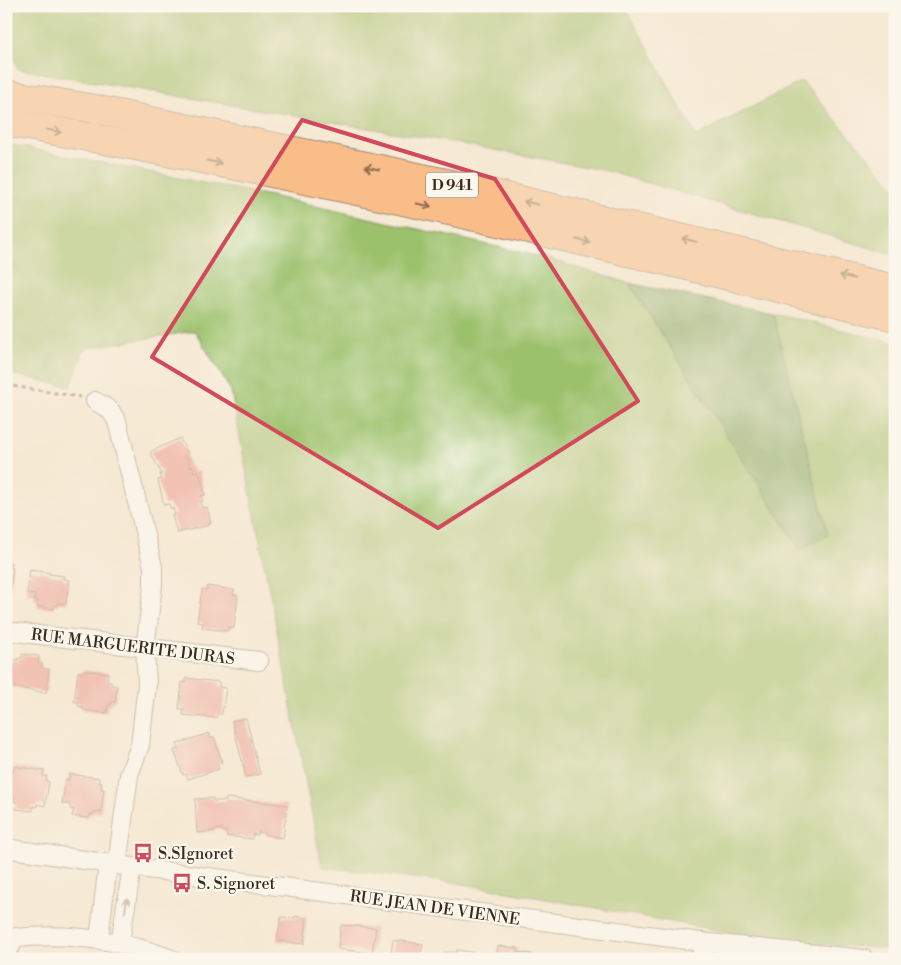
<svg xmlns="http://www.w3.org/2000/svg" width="901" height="965" viewBox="0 0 901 965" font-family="'Libre Bodoni',serif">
  <rect width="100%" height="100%" fill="#fbf7ec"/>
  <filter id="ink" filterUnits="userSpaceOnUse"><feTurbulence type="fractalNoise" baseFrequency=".02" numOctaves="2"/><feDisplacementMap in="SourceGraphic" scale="10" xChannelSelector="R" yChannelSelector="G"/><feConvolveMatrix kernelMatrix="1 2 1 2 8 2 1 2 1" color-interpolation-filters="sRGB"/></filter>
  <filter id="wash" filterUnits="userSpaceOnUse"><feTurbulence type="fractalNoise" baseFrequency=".0096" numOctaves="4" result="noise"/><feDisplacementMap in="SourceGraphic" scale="20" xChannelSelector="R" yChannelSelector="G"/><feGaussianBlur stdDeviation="1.12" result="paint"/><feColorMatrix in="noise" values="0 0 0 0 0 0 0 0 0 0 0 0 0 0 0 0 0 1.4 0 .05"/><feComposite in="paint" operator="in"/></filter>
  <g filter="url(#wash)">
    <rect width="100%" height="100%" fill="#f6e9d4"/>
    <!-- green -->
    <g fill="#9cc16c" stroke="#6c7645">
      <polygon points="6,6 625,6 696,136 802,81 895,188 895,255 603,170 445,141 18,69 6,38"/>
      <polygon points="6,144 271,196 542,257 629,283 800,549 828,535 773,313 895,343 895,949 776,941 458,883 322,867 231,391 195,331 85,348 70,387 6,373"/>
    </g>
    <!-- forest -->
    <polygon fill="#7da760" stroke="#5c683f" points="629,283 773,313 828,535 800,549"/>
    <g id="blocks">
      <!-- building -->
      <g fill="#ed9591">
        <polygon points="180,438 188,454 186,455 190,467 192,466 194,472 199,471 205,495 201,496 203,501 200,502 202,508 207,507 211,523 208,524 209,525 177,533 172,515 175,515 173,508 171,509 169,504 164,505 158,480 162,479 160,474 162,474 150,452"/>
        <polygon points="6,562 11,562 10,568 13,568 10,592 6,591"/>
        <polygon points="30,570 50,573 49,574 64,576 63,579 69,580 66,604 58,603 58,606 54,605 54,609 37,607 38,600 34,600 35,595 27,594"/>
        <polygon points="207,586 234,590 233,595 238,595 234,628 228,627 228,631 202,628 203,623 197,622 202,589 207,590"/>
        <polygon points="22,654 39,656 38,663 42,663 41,668 49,669 46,693 12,687 12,685 7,683 10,660 18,660 19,658 22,658"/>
        <polygon points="83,670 108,673 107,681 111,681 111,685 117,686 115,702 111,702 111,705 108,705 107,713 83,710 83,707 78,706 79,702 74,702 78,672 83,673"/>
        <polygon points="186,678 219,682 219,687 226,688 222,714 217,714 216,718 183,715 184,709 179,709 182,682 186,683"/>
        <polygon points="246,718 260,774 246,777 232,721"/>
        <polygon points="209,733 211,739 214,737 222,762 217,764 219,769 188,779 186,774 183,775 174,750 179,749 177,744"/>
        <polygon points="14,766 44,771 43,776 47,776 46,781 49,782 45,806 37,804 37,807 33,806 33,811 16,809 17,802 14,801 15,796 7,795 10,771 13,772"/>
        <polygon points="69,774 99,778 99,783 102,783 101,789 104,789 101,813 93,812 93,815 90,814 89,818 72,816 74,810 70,809 70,804 62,804 66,779 69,780"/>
        <polygon points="213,798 213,801 226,801 226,798 287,805 283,838 265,835 265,833 258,832 258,835 253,834 252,839 226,836 227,832 222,831 222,829 215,829 215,831 197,833 195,799"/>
        <polygon points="295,916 307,918 304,944 277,941 281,917 295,918"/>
        <polygon points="341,925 376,928 372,953 338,949"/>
        <polygon points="393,940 423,944 420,959 390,959"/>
        <polygon points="498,946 518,948 518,952 532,954 531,959 497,959"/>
        <polygon points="457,950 476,953 475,959 443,959 444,952 456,953"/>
      </g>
    </g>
  </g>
  <g filter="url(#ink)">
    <use href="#blocks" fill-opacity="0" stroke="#988a79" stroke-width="1"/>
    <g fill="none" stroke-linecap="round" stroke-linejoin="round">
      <defs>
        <g id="street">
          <polyline points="95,401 110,410 117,421 153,567 153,585 145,648 147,684 140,745 129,775 117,865"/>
          <polyline points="6,631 259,661"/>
          <polyline points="6,848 117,865 709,943 865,959"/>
          <path d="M6,939C63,932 119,939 172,959"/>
          <polyline points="99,939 108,864"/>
          <polyline points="120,943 132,867"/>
          <polyline points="6,955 16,937"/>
          <polyline points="698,959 709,943"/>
        </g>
        <g id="highway">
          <polyline points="6,94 89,108 460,186 895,289"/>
          <path d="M6,122C305,175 601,243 895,317"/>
        </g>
      </defs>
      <!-- street casing -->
      <use href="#street" stroke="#988a79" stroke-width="20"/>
      <!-- highway casing -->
      <use href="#highway" stroke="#988a79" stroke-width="30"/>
      <!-- path -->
      <polyline stroke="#988a79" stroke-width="3" stroke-dasharray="4 4" stroke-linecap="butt" points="6,385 80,397"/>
      <!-- street -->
      <use href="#street" stroke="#fff" stroke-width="18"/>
      <!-- highway -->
      <use href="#highway" stroke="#f8bd89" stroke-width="28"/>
    </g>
    <!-- one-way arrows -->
    <defs><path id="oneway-shaft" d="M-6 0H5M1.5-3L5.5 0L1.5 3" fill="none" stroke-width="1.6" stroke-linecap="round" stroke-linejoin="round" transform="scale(1.25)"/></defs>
    <g stroke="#906c4e">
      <use href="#oneway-shaft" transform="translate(54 131) rotate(10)"/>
      <use href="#oneway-shaft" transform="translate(214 162) rotate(11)"/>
      <use href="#oneway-shaft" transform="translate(372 168) rotate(-168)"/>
      <use href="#oneway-shaft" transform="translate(531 203) rotate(-167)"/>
      <use href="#oneway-shaft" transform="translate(424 205) rotate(12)"/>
      <use href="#oneway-shaft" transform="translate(689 240) rotate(-167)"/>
      <use href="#oneway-shaft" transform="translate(583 241) rotate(13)"/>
      <use href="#oneway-shaft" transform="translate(847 277) rotate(-167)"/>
    </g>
    <use stroke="#a79f9a" href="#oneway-shaft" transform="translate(126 905) rotate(-81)"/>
  </g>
  <!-- marked area -->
  <path d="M0 0H901V965H0ZM302,120L495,179L638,401L438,528L152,357Z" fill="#f6e9d4" fill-opacity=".55" fill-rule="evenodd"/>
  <path fill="none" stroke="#d1495b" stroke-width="4" stroke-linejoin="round" d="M302,120L495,179L638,401L438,528L152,357Z"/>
  <!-- icons -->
  <defs>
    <symbol id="bus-bare" viewBox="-9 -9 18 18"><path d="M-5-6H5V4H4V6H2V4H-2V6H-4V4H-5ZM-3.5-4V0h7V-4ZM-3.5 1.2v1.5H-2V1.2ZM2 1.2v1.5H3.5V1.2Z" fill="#d1495b" stroke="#fbf7ec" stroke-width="2.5" paint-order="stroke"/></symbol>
  </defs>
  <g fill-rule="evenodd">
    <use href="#bus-bare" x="129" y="839" width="28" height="28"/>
    <use href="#bus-bare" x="168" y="869" width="28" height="28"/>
  </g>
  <g text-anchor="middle" stroke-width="4.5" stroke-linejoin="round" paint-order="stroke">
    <!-- shield labels -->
    <rect fill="#fbf7ec" stroke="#75685c" stroke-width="1" x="426" y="172.5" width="52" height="25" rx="4"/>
    <g font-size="15" font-weight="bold" fill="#3b2a1e">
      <text x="452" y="190">D 941</text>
    </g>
    <!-- street labels -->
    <g font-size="16" fill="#3b2a1e" stroke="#fbf7ec">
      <text transform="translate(133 646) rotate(7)" y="6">RUE MARGUERITE DURAS</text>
      <text transform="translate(435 907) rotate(8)" y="6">RUE JEAN DE VIENNE</text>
    </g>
    <!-- poi labels -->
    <g font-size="16" fill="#3b2a1e" stroke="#fbf7ec" text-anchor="start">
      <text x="158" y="859">S.SIgnoret</text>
      <text x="197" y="889">S. Signoret</text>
    </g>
  </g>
  <!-- margin -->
  <rect width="901" height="965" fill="none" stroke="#fbf7ec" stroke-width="25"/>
</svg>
